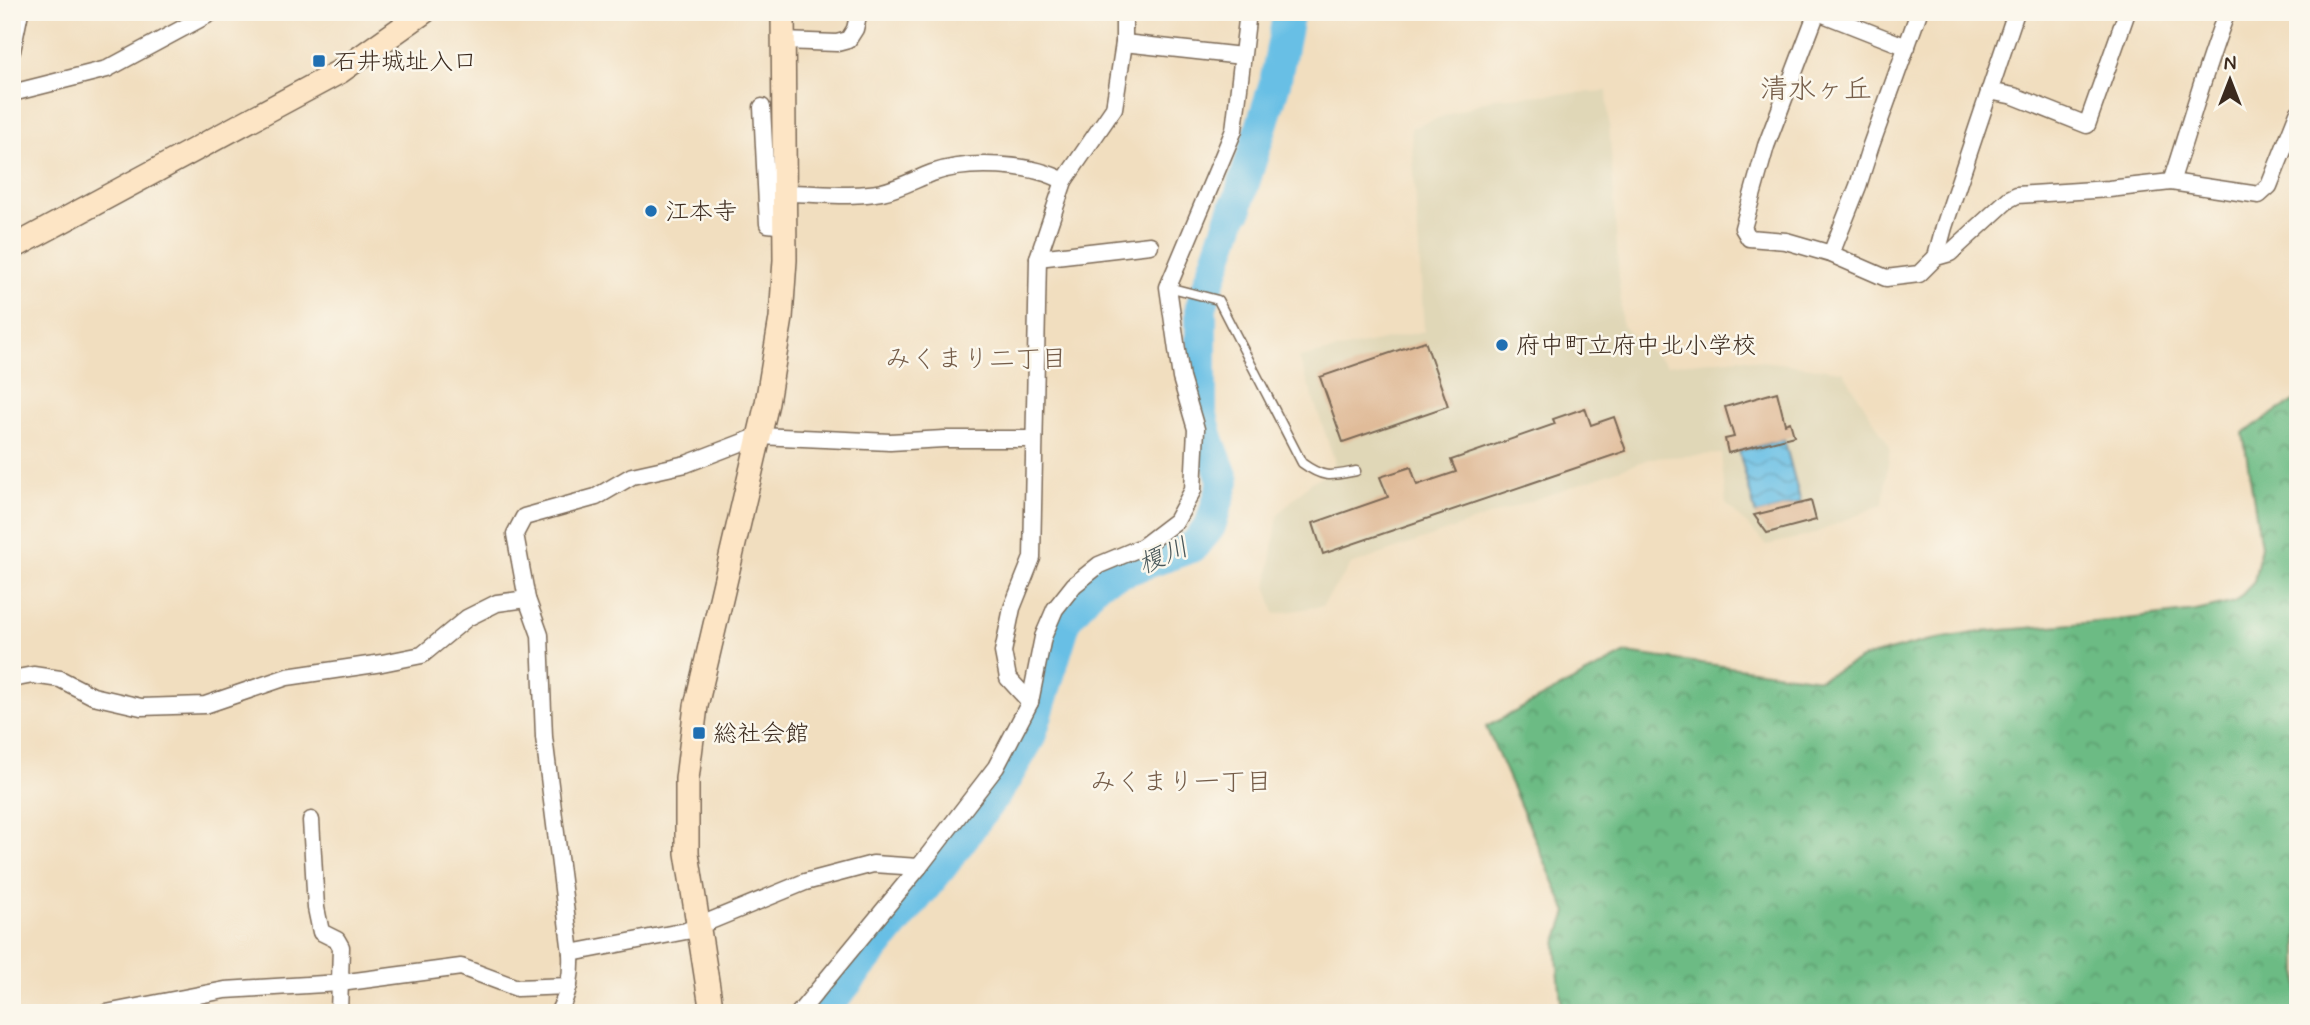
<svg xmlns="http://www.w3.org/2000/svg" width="2310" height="1025" viewBox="0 0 2310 1025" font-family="Mynerve,'Klee One',sans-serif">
  <defs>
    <pattern id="forest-crowns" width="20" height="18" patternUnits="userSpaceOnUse" patternTransform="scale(1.75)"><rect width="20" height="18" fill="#6cbb84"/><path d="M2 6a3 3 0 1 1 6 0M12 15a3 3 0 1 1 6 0" fill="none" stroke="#5a986b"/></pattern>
    <pattern id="water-waves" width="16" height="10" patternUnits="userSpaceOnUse" patternTransform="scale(1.75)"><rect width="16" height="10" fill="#68bfe5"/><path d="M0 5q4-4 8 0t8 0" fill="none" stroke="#579bb9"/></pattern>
  </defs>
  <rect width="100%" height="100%" fill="#fbf7ec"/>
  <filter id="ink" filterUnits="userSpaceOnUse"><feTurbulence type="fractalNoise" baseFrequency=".0143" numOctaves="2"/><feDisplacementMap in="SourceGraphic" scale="14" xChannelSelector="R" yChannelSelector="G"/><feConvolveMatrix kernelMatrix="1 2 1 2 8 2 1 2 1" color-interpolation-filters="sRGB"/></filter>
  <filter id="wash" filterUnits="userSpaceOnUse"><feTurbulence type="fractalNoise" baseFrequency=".00686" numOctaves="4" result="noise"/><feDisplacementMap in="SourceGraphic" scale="28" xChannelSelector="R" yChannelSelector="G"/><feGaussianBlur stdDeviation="1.57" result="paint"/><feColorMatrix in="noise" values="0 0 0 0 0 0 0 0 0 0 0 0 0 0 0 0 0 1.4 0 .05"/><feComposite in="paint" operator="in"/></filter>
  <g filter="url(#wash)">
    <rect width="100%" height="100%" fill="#f1debf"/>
    <!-- built -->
    <polygon fill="#e0d7b7" points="1607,91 1622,326 1667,365 1739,358 1843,371 1890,447 1883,504 1811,535 1767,545 1726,504 1721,454 1652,458 1351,565 1322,606 1275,614 1267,588 1278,514 1311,482 1331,471 1334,459 1299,358 1424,331 1411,128 1494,98"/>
    <!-- forest -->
    <polygon fill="url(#forest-crowns)" stroke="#547251" stroke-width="2" points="2298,398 2298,1013 1562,1013 1556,944 1567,912 1486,727 1626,653 1820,679 1863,658 1926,641 1980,632 2118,620 2196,611 2235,602 2254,582 2261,546 2243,433"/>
    <!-- water -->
    <polygon fill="url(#water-waves)" stroke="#527482" stroke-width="2" points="1784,439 1801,503 1756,515 1739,451"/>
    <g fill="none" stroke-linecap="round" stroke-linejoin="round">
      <!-- river -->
      <polyline stroke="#68bfe5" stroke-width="32" points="822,1013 942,866 1003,783 1030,737 1066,619 1099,580 1194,546 1210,526 1224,481 1208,439 1201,412 1201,307 1233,212 1237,209 1235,206 1238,202 1275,83 1289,12"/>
    </g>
    <g id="blocks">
      <!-- building -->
      <g fill="#e0bb99">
        <polygon points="1425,341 1448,406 1343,442 1320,377"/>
        <polygon points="1777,392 1785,424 1790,422 1794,436 1728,453 1725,439 1734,437 1725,407"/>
        <polygon points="1585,408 1591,425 1614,417 1626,451 1323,554 1313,523 1388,497 1380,477 1411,467 1417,485 1456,472 1451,460 1555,424 1553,419"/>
        <polygon points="1811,501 1816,520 1767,533 1754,515"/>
      </g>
    </g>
  </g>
  <g filter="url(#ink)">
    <use href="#blocks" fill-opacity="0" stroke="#7b6956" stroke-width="2"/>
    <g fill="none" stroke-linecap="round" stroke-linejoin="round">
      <defs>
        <path id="lane" d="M1168,287L1218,300L1302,463C1324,479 1331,476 1356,471"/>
        <g id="street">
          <polyline points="1817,12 1766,146 1743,228 1749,238 1786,241 1831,254 1886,278 1919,274 1936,257 1950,253 2009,199 2017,195 2109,189 2171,182 2259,195 2269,186 2298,113"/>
          <polyline points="1818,12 1907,47"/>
          <polyline points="783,41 837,43 848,40 855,29 859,12"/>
          <polyline points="1124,43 1242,56"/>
          <polyline points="12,51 20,12"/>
          <polyline points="1989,91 2014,96 2087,125 2127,12"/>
          <polyline points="12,93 107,69 213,12"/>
          <polyline points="762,107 768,224 785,226"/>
          <path d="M2171,182C2190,125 2205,68 2227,12"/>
          <path d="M785,193C816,193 850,198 882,192C900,188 916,179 932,173C968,160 1031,163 1064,181"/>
          <polyline points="1831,254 1858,186 1870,148 1919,12"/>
          <polyline points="1936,257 1944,227 2016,12"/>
          <polyline points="1038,258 1150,245"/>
          <polyline points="12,679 33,675 60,679 93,696 141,707 205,705 287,677 382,663 422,655 467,618 497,603 527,599"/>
          <polyline points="1030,702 1008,678 1003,652 1012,608 1032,558 1038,258 1064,181 1114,108 1124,43 1124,12"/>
          <polyline points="311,820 316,908 321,932 337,940 341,947 339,1013"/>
          <polyline points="571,953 686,931 805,882 873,864 919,867"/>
          <polyline points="106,1013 225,990 340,983 461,967 517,988 569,986"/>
          <path d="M558,1013C569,993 572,975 571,953L544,737L540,635L527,599L515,534L524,517L596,497L632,476L686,464L759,436L890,442L944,439H1034"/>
          <polyline points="799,1013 919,867 996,767 1030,702 1043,637 1055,609 1074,585 1099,565 1142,547 1176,521 1193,490 1196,429 1181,378 1168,287 1234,130 1248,12"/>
        </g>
        <g id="secondary">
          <polyline points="12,248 341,71 424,12"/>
          <polyline points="712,1013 687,853 687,779 696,706 767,403 781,318 785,260 783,12"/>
        </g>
      </defs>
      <!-- lane casing -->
      <use href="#lane" stroke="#7b6956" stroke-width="11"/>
      <!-- street casing -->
      <use href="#street" stroke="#7b6956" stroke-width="19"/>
      <!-- secondary casing -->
      <use href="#secondary" stroke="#7b6956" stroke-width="26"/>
      <!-- lane -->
      <use href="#lane" stroke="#fff" stroke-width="8"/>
      <!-- street -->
      <use href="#street" stroke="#fff" stroke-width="16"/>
      <!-- secondary -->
      <use href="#secondary" stroke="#fde5c5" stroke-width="23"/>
    </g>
  </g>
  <!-- markers -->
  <g fill="#1f6fb2" stroke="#fbf7ec" stroke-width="2.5">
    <rect x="312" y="54" width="14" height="14" rx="3.5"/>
    <circle cx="651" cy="211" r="7"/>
    <circle cx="1502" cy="345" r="7"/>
    <rect x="692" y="726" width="14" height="14" rx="3.5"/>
  </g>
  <g text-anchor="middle" stroke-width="5" stroke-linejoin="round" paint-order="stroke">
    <!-- poi labels -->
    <g font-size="24" fill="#3b2a1e" stroke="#fbf7ec" text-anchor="start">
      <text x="333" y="69">石井城址入口</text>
      <text x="665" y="219">江本寺</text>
      <text x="1516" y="353">府中町立府中北小学校</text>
      <text x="713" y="741">総社会館</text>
    </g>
    <!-- neighbourhood labels -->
    <g font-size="26" fill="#755d49" stroke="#fbf7ec">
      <text x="976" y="367">みくまり二丁目</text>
      <text x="1181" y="790">みくまり一丁目</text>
    </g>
    <!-- water labels -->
    <g font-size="26" font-style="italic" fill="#48575a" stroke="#fbf7ec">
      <text transform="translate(1163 555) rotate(-23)" y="9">榎川</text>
    </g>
    <!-- quarter labels -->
    <g font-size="28" fill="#755d49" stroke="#fbf7ec">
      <text x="1816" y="98">清水ヶ丘</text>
    </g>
  </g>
  <!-- margin -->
  <rect width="2310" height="1025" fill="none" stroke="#fbf7ec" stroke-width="42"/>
  <!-- north arrow -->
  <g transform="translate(2230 80)" stroke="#fbf7ec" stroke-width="5" paint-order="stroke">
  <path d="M0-5L12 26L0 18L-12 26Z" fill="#3b2a1e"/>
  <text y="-10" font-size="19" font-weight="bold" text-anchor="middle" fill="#3b2a1e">N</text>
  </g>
</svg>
